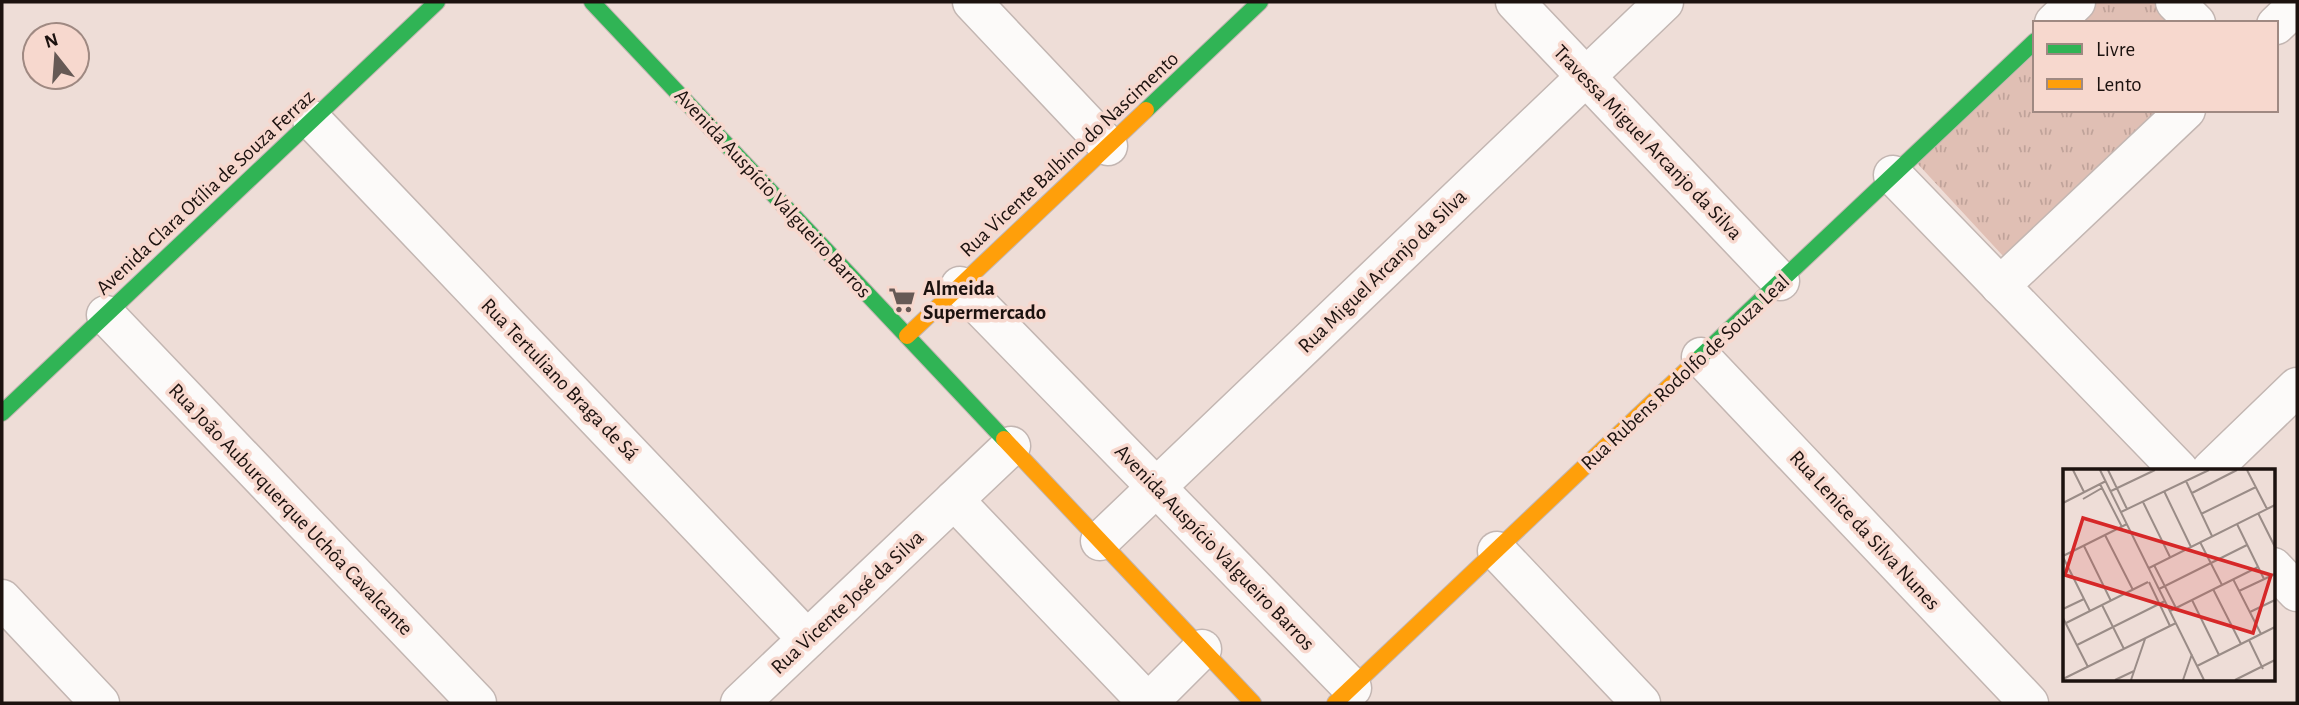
<svg xmlns="http://www.w3.org/2000/svg" width="2299" height="705" viewBox="0 0 2299 705" font-family="'Alegreya Sans',sans-serif">
  <defs>
    <pattern id="park-tufts" width="24" height="20" patternUnits="userSpaceOnUse" patternTransform="scale(1.75)"><rect width="24" height="20" fill="#e0bfb4"/><path d="M3 7l-1-3M5 7V3M7 7l1-3M15 17l-1-3M17 17v-4M19 17l1-3" fill="none" stroke="#c0a39a"/></pattern>
  </defs>
  <rect width="100%" height="100%" fill="#eeddd7"/>
  <!-- park -->
  <g fill="url(#park-tufts)">
    <polygon points="2090,2 2160,2 2179,23 2067,23"/>
    <polygon points="2035,53 2035,110 2163,110 2004,257 1916,162"/>
  </g>
  <g fill="none" stroke-linecap="round" stroke-linejoin="round">
    <defs>
      <g id="street">
        <polyline points="972,2 1108,146"/>
        <polyline points="1515,2 1780,281"/>
        <polyline points="2175,2 2196,23"/>
        <polyline points="2054,23 2076,2"/>
        <polyline points="2276,25 2297,5"/>
        <polyline points="312,120 807,639"/>
        <polyline points="1893,175 2179,470"/>
        <polyline points="960,286 1352,688"/>
        <polyline points="2000,286 2186,110"/>
        <polyline points="106,315 477,703"/>
        <polyline points="1701,357 2029,703"/>
        <polyline points="1011,446 954,500 1148,703"/>
        <polyline points="2211,470 2297,387"/>
        <polyline points="1100,541 1664,2"/>
        <polyline points="1497,551 1641,703"/>
        <polyline points="2273,567 2297,592"/>
        <polyline points="2,599 100,703"/>
        <polyline points="740,703 954,500"/>
        <polyline points="1148,703 1202,649"/>
      </g>
      <g id="fast">
        <polyline points="592,2 1004,439"/>
        <polyline points="1146,110 1260,2"/>
        <polyline points="1696,361 2035,41"/>
        <polyline points="2,413 437,2"/>
      </g>
      <g id="slow">
        <polyline points="907,336 1146,110"/>
        <polyline points="1004,439 1253,703"/>
        <polyline points="1335,703 1696,361"/>
      </g>
    </defs>
    <!-- street casing -->
    <use href="#street" stroke="#c3b6b2" stroke-width="41"/>
    <!-- fast casing -->
    <use href="#fast" stroke="#c3b6b2" stroke-width="18"/>
    <!-- slow casing -->
    <use href="#slow" stroke="#c3b6b2" stroke-width="18"/>
    <!-- street -->
    <use href="#street" stroke="#fcfaf9" stroke-width="38"/>
    <!-- fast -->
    <use href="#fast" stroke="#30b455" stroke-width="16"/>
    <!-- slow -->
    <use href="#slow" stroke="#ff9f0a" stroke-width="16"/>
  </g>
  <!-- icons -->
  <defs>
    <symbol id="supermarket-bare" viewBox="-9 -9 18 18"><path d="M-6-5.5h2.5l.6 2H6L4.5 2H-2.5L-4.4-4H-6ZM-1.5 3.2a1.3 1.3 0 1 0 .1 0ZM3 3.2a1.3 1.3 0 1 0 .1 0Z" fill="#665955" stroke="#f7d8ce" stroke-width="2.5" paint-order="stroke"/></symbol>
  </defs>
  <g fill-rule="evenodd">
    <use href="#supermarket-bare" x="883" y="281" width="38" height="38"/>
  </g>
  <g text-anchor="middle" stroke-width="7" stroke-linejoin="round" paint-order="stroke">
    <!-- street labels -->
    <g font-size="21" fill="#1c120f" stroke="#f7d8ce">
      <text transform="translate(1648 142) rotate(46)" y="7">Travessa Miguel Arcanjo da Silva</text>
      <text transform="translate(1069 154) rotate(-43)" y="7">Rua Vicente Balbino do Nascimento</text>
      <text transform="translate(205 192) rotate(-43)" y="7">Avenida Clara Otília de Souza Ferraz</text>
      <text transform="translate(773 193) rotate(47)" y="7">Avenida Auspício Valgueiro Barros</text>
      <text transform="translate(1382 271) rotate(-44)" y="7">Rua Miguel Arcanjo da Silva</text>
      <text transform="translate(1685 372) rotate(-43)" y="7">Rua Rubens Rodolfo de Souza Leal</text>
      <text transform="translate(560 379) rotate(46)" y="7">Rua Tertuliano Braga de Sá</text>
      <text transform="translate(291 509) rotate(46)" y="7">Rua João Auburquerque Uchôa Cavalcante</text>
      <text transform="translate(1865 530) rotate(47)" y="7">Rua Lenice da Silva Nunes</text>
      <text transform="translate(1215 547) rotate(46)" y="7">Avenida Auspício Valgueiro Barros</text>
      <text transform="translate(847 602) rotate(-43)" y="7">Rua Vicente José da Silva</text>
    </g>
    <!-- poi labels -->
    <g font-size="21" font-weight="bold" fill="#1c120f" stroke="#f7d8ce" text-anchor="start">
      <text x="923" y="295">Almeida<tspan x="923" dy="24">Supermercado</tspan></text>
    </g>
  </g>
  <!-- overview -->
  <g transform="translate(2063 469)">
    <rect width="212" height="212" fill="#eeddd7"/>
    <path fill="none" stroke="#9a8c87" stroke-width="2" d="M10,1L21,23M37,1L141,211M45,1L64,40M184,1L204,40M123,12L149,67M37,15L59,58M48,22L92,1M101,22L128,78M129,24L174,1M20,30L39,19M80,33L107,88M0,34L43,12M58,43L146,1M195,44L212,78M138,45L193,18M174,55L201,110M42,66L70,121M137,73L159,116M21,77L48,132M0,87L64,55M0,88L27,142M91,96L113,139M86,99L212,36M170,110L198,165M86,113L107,157M96,120L184,76M150,120L178,175M176,122L212,105M129,131L156,186M39,136L61,180M0,140L21,130M107,142L195,98M187,143L212,131M0,149L25,198M3,154L85,113M186,171L200,200M14,176L102,132M134,197L212,158M0,210L113,154M52,211L71,202M68,211L82,170M120,211L129,185M172,211L212,191"/>
    <path fill="#d62828" fill-opacity="0.15" stroke="#d62828" stroke-width="3.5" d="M20,49L208,106L190,164L2,106Z"/>
    <rect width="212" height="212" fill="none" stroke="#1c120f" stroke-width="3.5"/>
  </g>
  <!-- border -->
  <rect width="2299" height="705" fill="none" stroke="#1c120f" stroke-width="7"/>
  <!-- legend -->
  <rect x="2033" y="21" width="245" height="91" fill="#f7d8ce" stroke="#9f8982" stroke-width="2"/>
  <rect x="2047" y="44" width="35" height="10" fill="#30b455" stroke="#9f8982" stroke-width="2"/>
  <text x="2096" y="56" font-size="21" fill="#1c120f">Livre</text>
  <rect x="2047" y="79" width="35" height="10" fill="#ff9f0a" stroke="#9f8982" stroke-width="2"/>
  <text x="2096" y="91" font-size="21" fill="#1c120f">Lento</text>
  <!-- north arrow -->
  <g transform="translate(56 56) rotate(343)"><circle r="33" fill="#f7d8ce" stroke="#9f8982" stroke-width="2"/>
  <path d="M0-5L12 26L0 18L-12 26Z" fill="#665955"/>
  <text y="-10" font-size="19" font-weight="bold" text-anchor="middle" fill="#1c120f">N</text>
  </g>
</svg>
